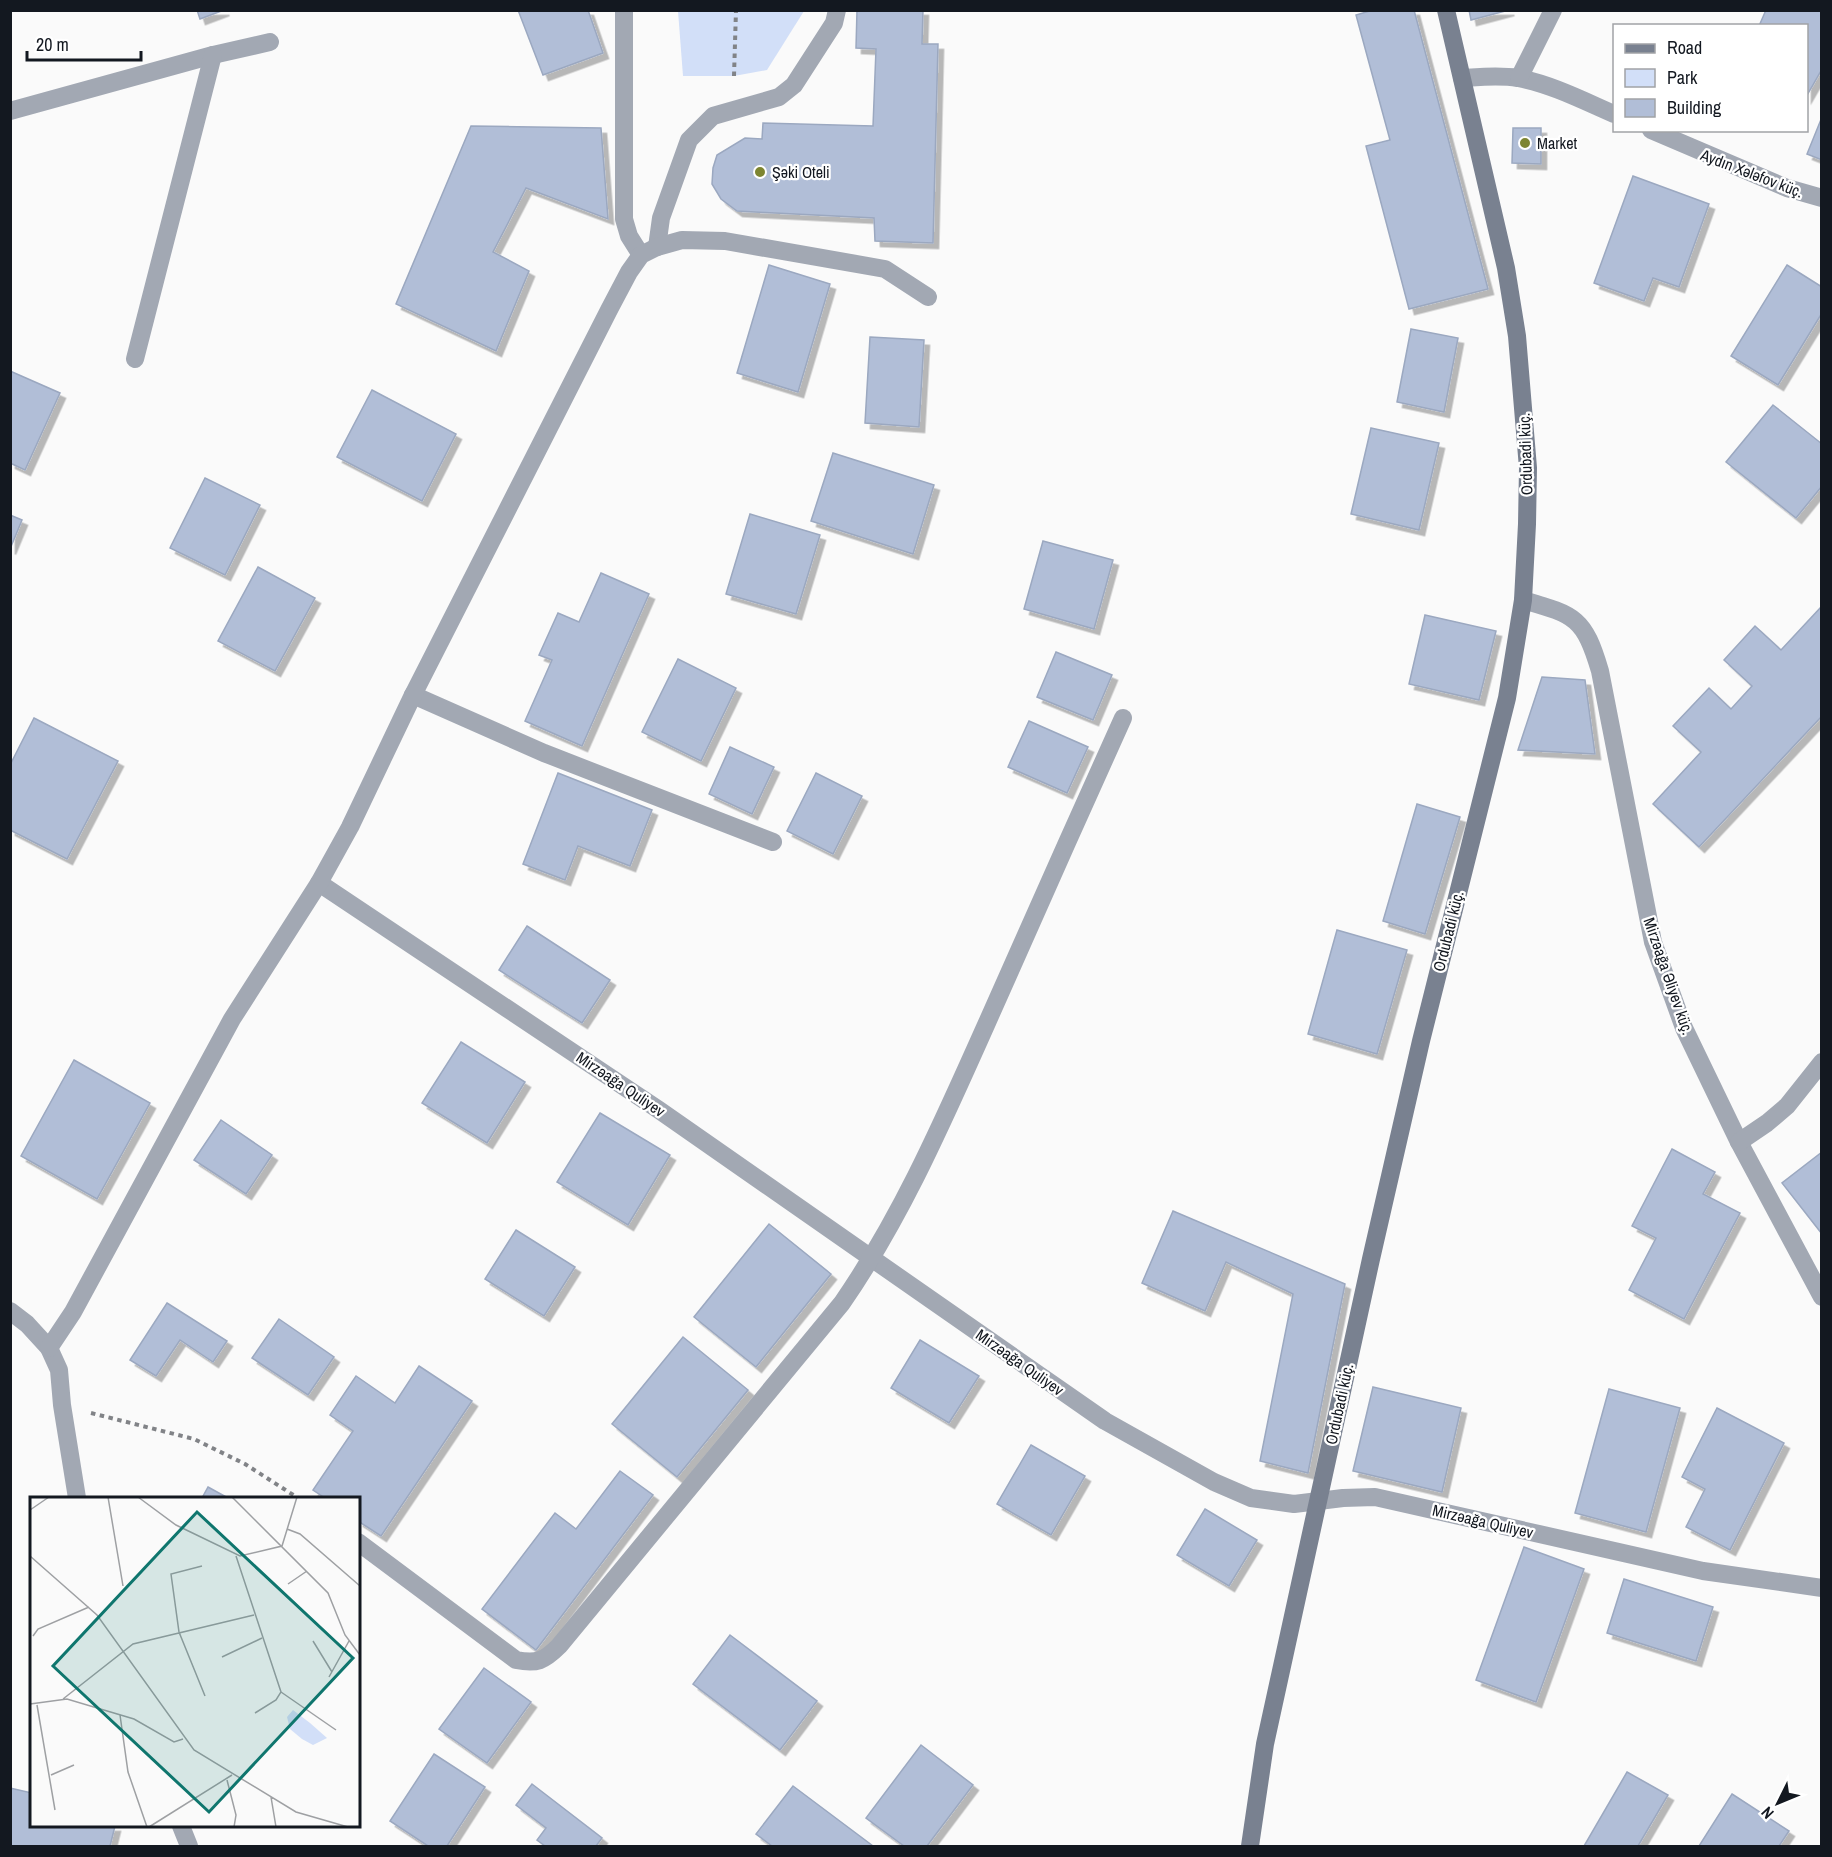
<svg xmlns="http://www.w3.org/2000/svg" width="1832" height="1857" viewBox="0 0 1832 1857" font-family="'Archivo Narrow',sans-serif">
  <defs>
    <filter id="shadow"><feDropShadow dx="5.5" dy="5.5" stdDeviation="0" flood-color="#0004"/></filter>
  </defs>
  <rect width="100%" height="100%" fill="#fafafa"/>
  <!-- green -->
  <polygon fill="#d2dff8" points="678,11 678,10 804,11 767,70 734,76 683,76"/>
  <!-- building -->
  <g fill="#b1bed7" stroke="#9ba8c0" stroke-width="1.5" filter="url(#shadow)">
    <polygon points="197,10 224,10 200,19"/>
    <polygon points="518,10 588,10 603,53 543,75"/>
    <polygon points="857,10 923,10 922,44 938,44 933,243 875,241 874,218 737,211 721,199 712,184 713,168 717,155 745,138 762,139 763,123 873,126 876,49 856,48"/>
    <polygon points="1373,10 1414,10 1488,289 1409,309 1366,146 1390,140 1356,15"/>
    <polygon points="1469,10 1509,10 1471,20"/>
    <polygon points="1766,10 1822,10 1822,69 1806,97 1806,26 1759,26"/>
    <polygon points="1822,117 1822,160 1807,154"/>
    <polygon points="471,126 601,128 608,219 526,188 493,252 529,271 496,351 396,304"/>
    <polygon points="1513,128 1541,128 1541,164 1512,163"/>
    <polygon points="1633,176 1709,204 1679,287 1653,278 1644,301 1594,283"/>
    <polygon points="769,265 830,284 798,392 737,373"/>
    <polygon points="1787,265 1822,287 1822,313 1778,385 1731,356"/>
    <polygon points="1411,329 1458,338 1444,412 1397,402"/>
    <polygon points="870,337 924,340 919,427 865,423"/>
    <polygon points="10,371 60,393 25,470 10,463"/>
    <polygon points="372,390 456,434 422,501 337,457"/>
    <polygon points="1773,405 1822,444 1822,486 1796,518 1726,462"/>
    <polygon points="1371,428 1439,443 1419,530 1351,514"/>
    <polygon points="833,453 934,485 913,554 811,521"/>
    <polygon points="205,478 260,505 225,575 170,548"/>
    <polygon points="750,514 820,535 796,614 726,594"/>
    <polygon points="10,515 22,520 10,549"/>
    <polygon points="1043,541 1113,560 1094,629 1024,609"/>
    <polygon points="258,567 315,598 275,671 218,641"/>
    <polygon points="601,573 649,594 582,746 525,721 552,660 539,655 558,613 579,622"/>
    <polygon points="1822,606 1822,716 1699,847 1653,804 1701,752 1673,726 1709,688 1731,709 1752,686 1724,660 1755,626 1781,650"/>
    <polygon points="1425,615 1496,631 1479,700 1409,684"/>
    <polygon points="1056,652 1112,675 1093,720 1037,697"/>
    <polygon points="678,659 736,688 701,761 642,732"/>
    <polygon points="1542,677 1585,680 1595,754 1518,750"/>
    <polygon points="34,718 118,761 67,859 10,830 10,765"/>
    <polygon points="1029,721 1088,747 1067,793 1008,767"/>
    <polygon points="730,747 774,767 752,814 709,794"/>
    <polygon points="558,773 652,810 630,866 578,846 565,880 523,864"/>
    <polygon points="816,773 862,796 833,854 787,831"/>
    <polygon points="1417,804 1460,817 1425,934 1383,921"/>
    <polygon points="527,926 610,980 582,1023 499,970"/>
    <polygon points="1337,930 1407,950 1377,1054 1308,1034"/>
    <polygon points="461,1042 525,1082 487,1143 422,1103"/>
    <polygon points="74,1060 150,1103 97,1199 21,1156"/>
    <polygon points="600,1113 670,1155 628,1225 557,1182"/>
    <polygon points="221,1120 272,1155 246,1194 194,1160"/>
    <polygon points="1672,1149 1715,1172 1703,1194 1740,1213 1684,1319 1629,1290 1656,1238 1632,1226"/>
    <polygon points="1822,1152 1822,1234 1782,1183"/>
    <polygon points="1173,1211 1345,1284 1308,1473 1260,1461 1293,1294 1226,1262 1205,1311 1142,1283"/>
    <polygon points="769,1224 831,1274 756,1367 694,1317"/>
    <polygon points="516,1230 575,1267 544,1316 485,1279"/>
    <polygon points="167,1303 227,1341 213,1362 180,1340 156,1376 130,1360"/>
    <polygon points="279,1319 334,1357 308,1395 252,1358"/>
    <polygon points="683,1337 748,1390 677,1477 612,1424"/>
    <polygon points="920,1340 979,1376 949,1423 891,1388"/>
    <polygon points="419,1366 472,1401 381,1536 358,1521 358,1498 325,1498 313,1490 353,1431 330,1415 356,1376 395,1403"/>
    <polygon points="1373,1387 1461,1408 1442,1492 1353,1471"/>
    <polygon points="1609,1389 1680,1408 1646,1532 1575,1513"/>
    <polygon points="1717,1408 1784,1443 1730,1550 1686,1527 1705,1489 1682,1477"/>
    <polygon points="1031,1445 1085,1476 1051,1535 997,1504"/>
    <polygon points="620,1471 653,1495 536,1650 482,1609 555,1513 576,1529"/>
    <polygon points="208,1487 228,1498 202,1498"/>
    <polygon points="1205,1509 1257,1540 1229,1586 1177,1555"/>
    <polygon points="1524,1547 1584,1569 1536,1702 1476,1680"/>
    <polygon points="1624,1579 1713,1607 1696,1661 1607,1633"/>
    <polygon points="730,1635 817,1701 780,1750 693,1684"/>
    <polygon points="484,1668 531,1702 487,1763 439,1729"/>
    <polygon points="921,1745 973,1785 927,1846 904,1846 866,1818"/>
    <polygon points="434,1754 485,1787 447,1846 428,1846 390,1821"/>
    <polygon points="1627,1772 1668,1795 1638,1846 1584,1846"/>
    <polygon points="532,1784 602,1838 596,1846 545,1846 537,1840 546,1828 516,1805"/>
    <polygon points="793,1786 873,1846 772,1846 756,1834"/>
    <polygon points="10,1788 32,1793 32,1826 115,1826 110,1846 10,1846"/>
    <polygon points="1732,1794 1789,1831 1779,1846 1699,1846"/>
  </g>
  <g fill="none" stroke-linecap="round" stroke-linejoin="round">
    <!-- path -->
    <g stroke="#818387" stroke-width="4" stroke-dasharray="4.5 4.5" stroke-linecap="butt">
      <polyline points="734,76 736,10"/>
      <polyline points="91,1413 194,1439 245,1464 298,1498"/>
    </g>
    <!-- lane -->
    <polyline stroke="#a2a8b3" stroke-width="18" points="657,247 661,218 689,140 713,116 779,97 794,85 834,23 837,10"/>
    <!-- street -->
    <g stroke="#a2a8b3" stroke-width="18">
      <polyline points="624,10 624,219 629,236 641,255"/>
      <path d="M1462,78C1481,77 1499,75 1518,78C1551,84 1584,101 1614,114"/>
      <polyline points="1519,78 1553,10"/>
      <polyline points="10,111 213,55 270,42"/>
      <polyline points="1651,130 1787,188 1822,198"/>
      <polyline points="135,359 213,55"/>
      <path d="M1523,600C1575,615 1584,617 1600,671L1653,942L1684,1028L1739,1142L1822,1297"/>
      <polyline points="413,695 544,753 773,842"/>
      <polyline points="319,883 659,1110 1105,1421 1214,1482 1251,1498 1294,1504 1343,1498 1375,1497 1703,1571 1822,1588"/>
      <polyline points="1739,1142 1767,1123 1787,1106 1822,1062"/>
      <polyline points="10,1311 27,1324 49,1348 59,1370 62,1405 77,1498"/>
      <polyline points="49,1348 73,1312 232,1019 319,883 350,827 413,695 610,308 629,272 641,255 657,247 682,240 725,241 885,269 928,297"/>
      <path d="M358,1542L516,1660C537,1664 544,1661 559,1646L842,1303C902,1216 943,1121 986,1025C1031,923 1077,820 1123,718"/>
      <polyline points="181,1826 189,1846"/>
    </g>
    <!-- secondary -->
    <polyline stroke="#798190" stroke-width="18" points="1250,1846 1265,1744 1371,1259 1421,1041 1507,698 1523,600 1527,524 1528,468 1517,336 1506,268 1446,10"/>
  </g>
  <!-- markers -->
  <g fill="#7d8531" stroke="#fff" stroke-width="2">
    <circle cx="1525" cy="143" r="6"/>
    <circle cx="760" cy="172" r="6"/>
  </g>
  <g text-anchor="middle" stroke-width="4.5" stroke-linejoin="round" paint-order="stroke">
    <!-- poi labels -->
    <g font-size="16" fill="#131820" stroke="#fff" text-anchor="start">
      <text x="1537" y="149">Market</text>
      <text x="772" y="178">Şəki Oteli</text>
    </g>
    <!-- street labels -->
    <g font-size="16" fill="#131820" stroke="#fff">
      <text transform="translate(1752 173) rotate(21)" y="6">Aydın Xələfov küç.</text>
      <text transform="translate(1525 454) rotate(-92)" y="6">Ordubadi küç.</text>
      <text transform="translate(1448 931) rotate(-76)" y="6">Ordubadi küç.</text>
      <text transform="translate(1669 976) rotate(71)" y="6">Mirzəağa Əliyev küç.</text>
      <text transform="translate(621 1084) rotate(34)" y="6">Mirzəağa Quliyev</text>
      <text transform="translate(1020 1362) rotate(35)" y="6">Mirzəağa Quliyev</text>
      <text transform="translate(1339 1404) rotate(-78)" y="6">Ordubadi küç.</text>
      <text transform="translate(1483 1521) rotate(13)" y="6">Mirzəağa Quliyev</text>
    </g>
  </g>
  <!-- overview -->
  <g transform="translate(30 1497)">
    <rect width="330" height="330" fill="#fafafa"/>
    <path d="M263,213L280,226L297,241L283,248L272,242L260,232L257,220Z" fill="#d2dff8"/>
    <path fill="none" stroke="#9ea0a3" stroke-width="1.5" d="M78,0L93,89M108,0L146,28L210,59L252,49L267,0M202,0L298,96L315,138L330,158M0,13L19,0M257,32L270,37L330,89M0,59L67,118L164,253L266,315L318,330M206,59L251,195L246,203L225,216M172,69L141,77L149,135L175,199M258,87L277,74M3,139L8,132L59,110M283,144L302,175M192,160L232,141M299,180L319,144M251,195L306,233M33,202L103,147L224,118M0,207L37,202L104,222L144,245L153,242M7,208L25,313M90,218L98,275L117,330M21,278L44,268M197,283L206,318L204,330M241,300L246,330M119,330L202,278"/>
    <path fill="#0f766e" fill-opacity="0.15" stroke="#0f766e" stroke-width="3" d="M167,15L323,161L179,315L23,169Z"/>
    <rect width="330" height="330" fill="none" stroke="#131820" stroke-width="3"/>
  </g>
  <!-- border -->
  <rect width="1832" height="1857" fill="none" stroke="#131820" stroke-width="24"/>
  <!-- legend -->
  <rect x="1613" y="24" width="195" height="108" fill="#ffffff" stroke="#a1a3a6" stroke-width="1.5"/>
  <rect x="1625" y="44" width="30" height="9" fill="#798190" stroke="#a1a3a6" stroke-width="1.5"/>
  <text x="1667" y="54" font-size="18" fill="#131820">Road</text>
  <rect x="1625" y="69" width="30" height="18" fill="#d2dff8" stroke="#a1a3a6" stroke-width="1.5"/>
  <text x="1667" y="84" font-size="18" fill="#131820">Park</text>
  <rect x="1625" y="99" width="30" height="18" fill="#b1bed7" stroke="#a1a3a6" stroke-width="1.5"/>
  <text x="1667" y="114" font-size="18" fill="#131820">Building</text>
  <!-- north arrow -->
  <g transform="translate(1778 1803) rotate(227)" stroke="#ffffff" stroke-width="4.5" paint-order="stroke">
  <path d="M0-4.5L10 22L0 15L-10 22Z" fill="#131820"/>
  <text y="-9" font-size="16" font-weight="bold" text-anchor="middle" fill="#131820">N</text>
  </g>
  <!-- scale -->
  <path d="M27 51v9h114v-9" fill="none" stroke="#131820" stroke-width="3"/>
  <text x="36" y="51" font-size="18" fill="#131820" stroke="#ffffff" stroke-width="4.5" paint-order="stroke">20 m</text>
</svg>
